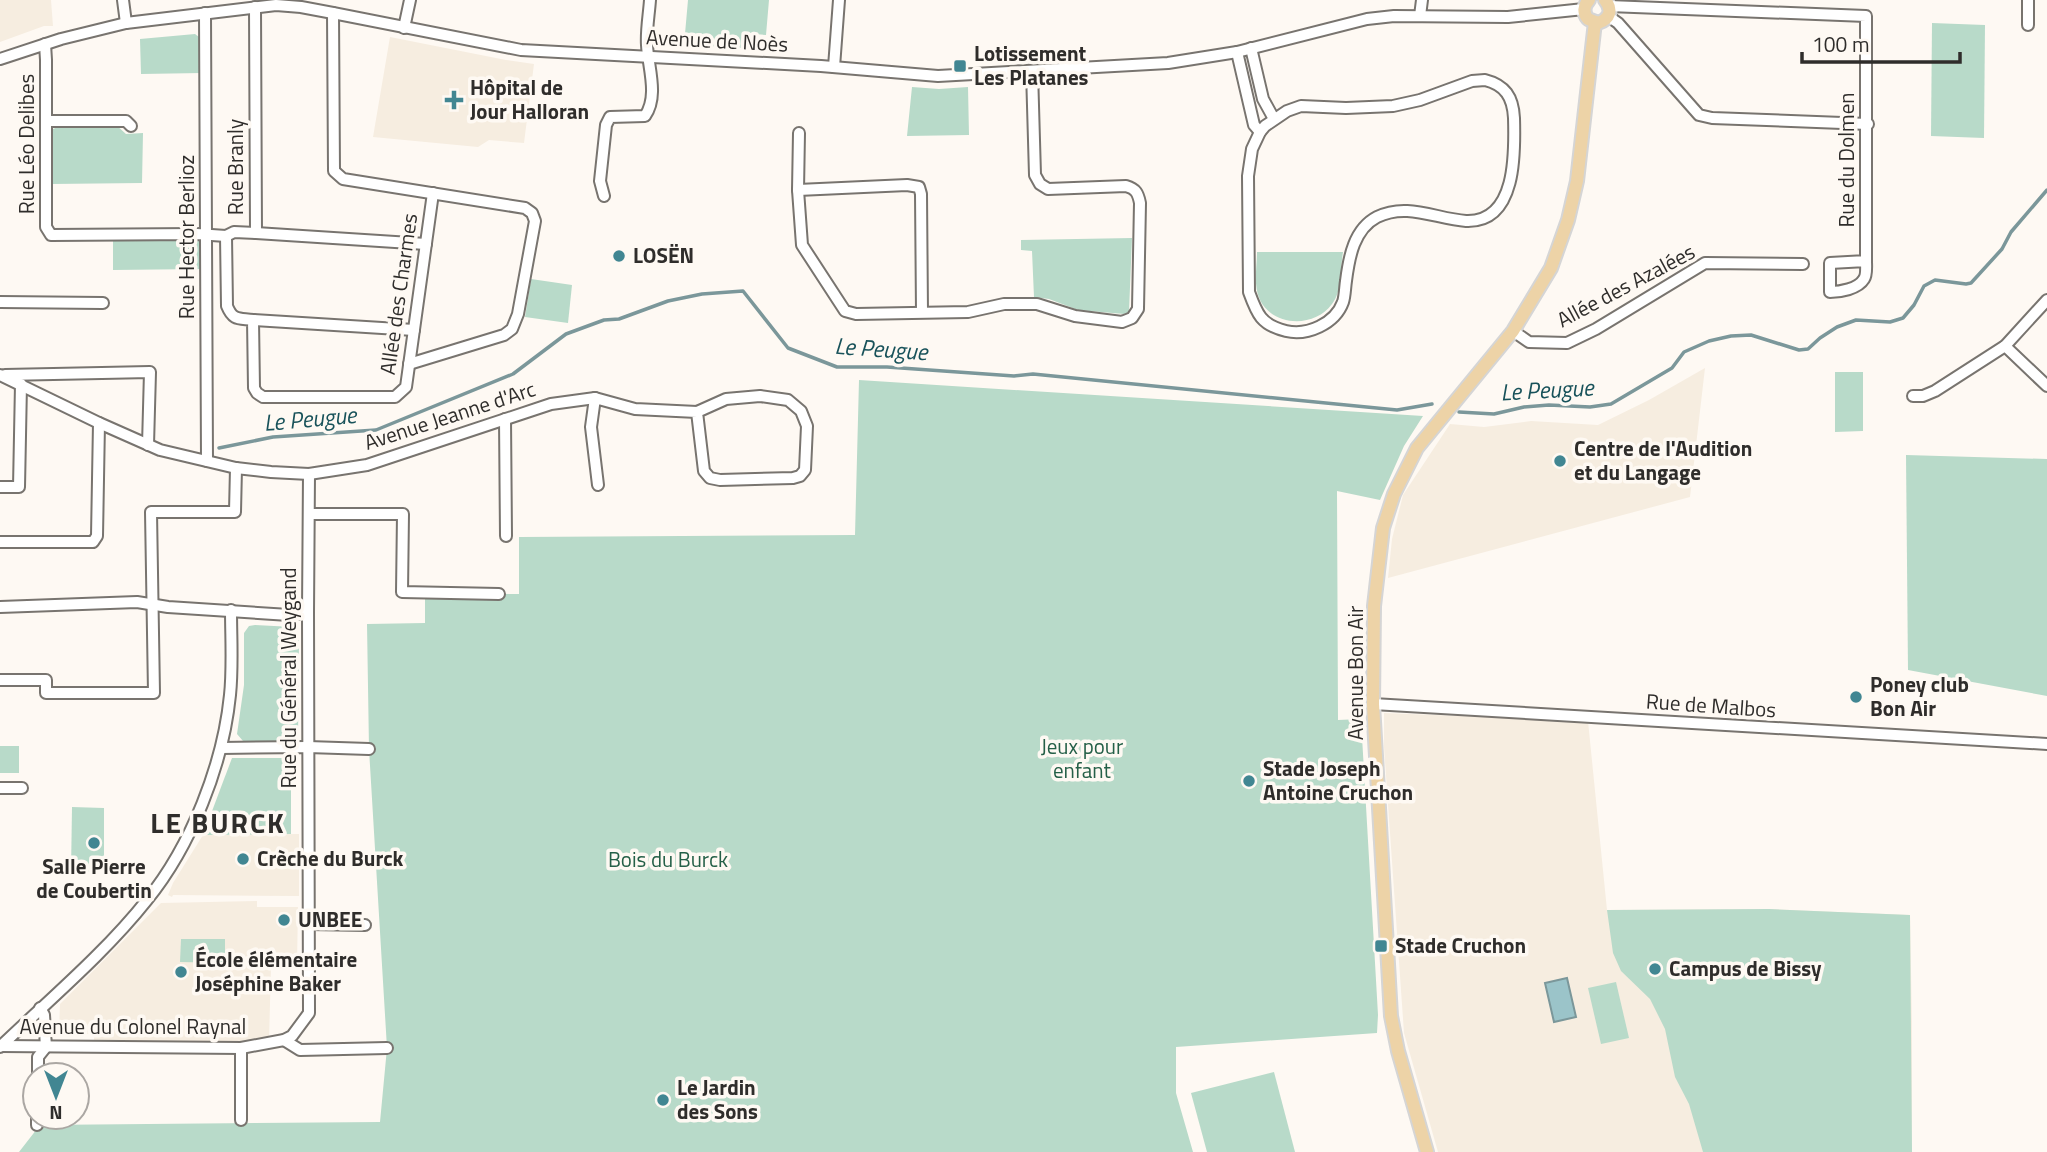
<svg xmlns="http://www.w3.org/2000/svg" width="2047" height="1152" viewBox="0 0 2047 1152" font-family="'Titillium Web',sans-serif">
  <rect width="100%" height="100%" fill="#fef9f3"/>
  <!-- built -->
  <g fill="#f6ede0">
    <polygon points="0,0 51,0 53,26 44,26 0,42"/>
    <polygon points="390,37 506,60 534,64 524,143 489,140 478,147 373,137"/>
    <polygon points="1705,368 1690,497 1388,578 1392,539 1403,495 1450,424 1484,427 1531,421 1598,425 1649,400"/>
    <polygon points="1384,713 1588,721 1607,910 1769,909 1910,915 1912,1024 1912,1152 1438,1152 1404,1033 1384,747"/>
    <polygon points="299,834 299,896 173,895 172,897 168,895 173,883 203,835"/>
    <polygon points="257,901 257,907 298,907 297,964 271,967 269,1041 234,1043 94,1041 94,1034 59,1034 60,1004 161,903"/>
  </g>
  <!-- green -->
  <g fill="#b8dac9">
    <polygon points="688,0 769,0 766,35 743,33 742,48 684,45"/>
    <polygon points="1932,23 1985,25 1984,138 1931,136"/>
    <polygon points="195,34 203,40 202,73 141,74 140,39"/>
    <polygon points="912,87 939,89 968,87 969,135 907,136"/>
    <polygon points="116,125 126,134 143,133 142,183 51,184 53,129 60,126"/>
    <polygon points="1132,238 1129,312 1124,314 1078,310 1049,299 1034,297 1032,251 1021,250 1021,240"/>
    <polygon points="113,239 199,240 202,241 202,269 113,270"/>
    <path d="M1257,252H1343C1340,269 1343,290 1332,304C1315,328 1273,327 1260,300C1253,286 1257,267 1257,252Z"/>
    <polygon points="531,279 572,285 568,323 525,317"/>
    <polygon points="1835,372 1863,372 1863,431 1835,432"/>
    <polygon points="859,380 1423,416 1404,446 1380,500 1337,491 1338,720 1361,719 1378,1015 1377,1033 1176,1047 1176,1093 1193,1152 19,1152 40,1125 380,1122 387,1048 369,749 367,624 425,623 425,593 519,594 519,537 855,535"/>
    <polygon points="1906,455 2047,459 2047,696 1908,670"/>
    <polygon points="255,625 293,627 296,629 299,635 298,741 243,741 237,734 244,685 244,633 249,626"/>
    <rect x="0" y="746" width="19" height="27"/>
    <polygon points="232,758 291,758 291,834 203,835"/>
    <polygon points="72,807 104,808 104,872 71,872"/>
    <polygon points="1769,909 1910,915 1912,1152 1703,1152 1689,1104 1675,1077 1665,1029 1650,999 1621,971 1613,953 1607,910"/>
    <polygon points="181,939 225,939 225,963 180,962"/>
    <polygon points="1616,982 1629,1038 1601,1044 1588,988"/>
    <polygon points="1274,1072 1295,1152 1207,1152 1191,1093"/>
  </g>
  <!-- water -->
  <polygon fill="#9bc4c9" stroke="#7b979a" stroke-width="2" points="1567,978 1576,1017 1554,1022 1545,983"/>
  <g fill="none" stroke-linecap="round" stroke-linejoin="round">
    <!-- stream -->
    <g stroke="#7b979a" stroke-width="3.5">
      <polyline points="1459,412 1494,414 1524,407 1549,405 1590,407 1611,404 1672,368 1684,352 1709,341 1731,336 1751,335 1799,350 1808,349 1820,338 1837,327 1856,320 1890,322 1903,318 1914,305 1924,286 1935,280 1966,284 1971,283 2002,249 2011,232 2047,190"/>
      <polyline points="219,448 273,437 376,430 513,374 566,334 604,320 619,319 668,301 702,294 743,291 788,348 837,367 887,367 1014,376 1033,374 1397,410 1432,404"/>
    </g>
    <defs>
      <g id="minor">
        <polyline points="123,0 126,23"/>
        <polyline points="2028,0 2028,25"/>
        <path d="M1609,6L1866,16V261C1866,266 1867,275 1864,279C1858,289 1840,292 1830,292V263L1866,261"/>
        <path d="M255,7L256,233L234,232L226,236L227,306C233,321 239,318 253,320L254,388L257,393L263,397H395L406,387L433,193"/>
        <polyline points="205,13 207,461"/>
        <polyline points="333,13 334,171 343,179 525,208 532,213 535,221 518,314 512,329 504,335 409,364"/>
        <polyline points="1420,16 1422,0"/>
        <polyline points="1608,16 1618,23 1699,115 1712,118 1868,124"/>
        <polyline points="404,28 410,0"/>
        <polyline points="45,44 46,60 46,227 51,235 197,234 226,236"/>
        <polyline points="1251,48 1263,99 1274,119"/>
        <polyline points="1237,52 1254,125 1260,132"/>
        <polyline points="0,59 61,39 126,23 276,5 301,7 333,13 521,50 821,66 938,76 1168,63 1237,52 1367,19 1394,16 1508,17 1584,9"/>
        <polyline points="834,67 839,0"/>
        <path d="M1485,80C1505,85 1513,97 1514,118C1515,152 1517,223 1466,221C1436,219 1407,202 1377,217C1354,229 1349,257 1346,281C1345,287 1345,296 1343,302C1335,324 1307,336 1286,331C1261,325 1257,314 1249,292L1248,176L1252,149L1260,132L1265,126L1287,111L1301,106L1346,108L1393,106L1420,100L1472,81Z"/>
        <polyline points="46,121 126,121 131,126"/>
        <path d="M799,133L798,190L802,245L845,311L856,314L968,312L1004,304H1037L1075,316L1122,322L1132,318L1138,309L1140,203C1138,193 1136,189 1126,186L1048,189L1040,184L1035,175L1032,71"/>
        <polyline points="798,190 907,185 919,187 921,194 922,312"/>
        <path d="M604,196L600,181L606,125L610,117L645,116C659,96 648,67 647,45C646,30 649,15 650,0"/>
        <polyline points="256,233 426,244"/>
        <polyline points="0,302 103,303"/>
        <polyline points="253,320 414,330"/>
        <polyline points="1513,331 1529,342 1567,343 1596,329 1705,263 1803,264"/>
        <polyline points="2005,346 2047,386"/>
        <polyline points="0,375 99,423 160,450 236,468 271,472 309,474 367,465 551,404 595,398"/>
        <polyline points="5,375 150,372 148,445"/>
        <polyline points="1913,396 1923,396 1935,391 2005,346 2047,300"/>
        <polyline points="505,419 506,536"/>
        <polyline points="598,485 591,427 595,398 635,409 697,412 726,399 760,396 788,400 801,411 807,426 805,470 800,476 793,478 720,480 710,478 704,471 697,412"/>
        <polyline points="0,487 19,487 21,384"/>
        <polyline points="309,514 403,514 402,592 499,594"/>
        <polyline points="0,542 93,542 97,536 99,423"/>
        <polyline points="0,607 137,602 168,607 289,615 308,613"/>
        <polyline points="0,680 46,680 46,693 154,693 151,512 235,512 236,468"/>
        <polyline points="1373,704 2047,744"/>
        <polyline points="221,748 308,747 369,749"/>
        <polyline points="0,788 22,788"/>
        <polyline points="309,924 365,925"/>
        <polyline points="284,1040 300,1050 387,1048"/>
        <polyline points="1,1046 241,1048 284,1040 292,1036 309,1013 308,613 309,474"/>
        <path d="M0,1047C49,1000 105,953 147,900C191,846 223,765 230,695C233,667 231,638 231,610"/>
        <polyline points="38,1075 38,1057 46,1047 44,1015 40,1008"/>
        <polyline points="241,1120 241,1048"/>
        <polyline points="37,1125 37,1117"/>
      </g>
      <g id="major">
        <path d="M1589,0C1583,6 1583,13 1588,19L1598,23C1610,19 1613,10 1605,0"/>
        <polyline points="1427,1152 1398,1051 1391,1016 1373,704 1374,606 1383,528 1394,494 1417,448 1513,331 1551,268 1568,220 1577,181 1595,22"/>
      </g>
    </defs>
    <!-- minor casing -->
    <use href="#minor" stroke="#78746f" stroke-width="14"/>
    <!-- major casing -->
    <use href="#major" stroke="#d5d5d5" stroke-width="16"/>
    <!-- minor -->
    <use href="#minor" stroke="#fff" stroke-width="10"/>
    <!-- major -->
    <use href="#major" stroke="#edd3a7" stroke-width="12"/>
  </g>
  <!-- markers -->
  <g fill="#418692" stroke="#fef9f3" stroke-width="2.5">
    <rect x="953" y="59" width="14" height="14" rx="3.5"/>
    <path d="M450.5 89.5h7v7h7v7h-7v7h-7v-7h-7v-7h7z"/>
    <circle cx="619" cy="256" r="7"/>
    <circle cx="1560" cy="461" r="7"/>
    <circle cx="1856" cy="697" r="7"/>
    <circle cx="1249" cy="781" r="7"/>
    <circle cx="94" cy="843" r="7"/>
    <circle cx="243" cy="859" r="7"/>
    <circle cx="284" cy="920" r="7"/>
    <rect x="1374" y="939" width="14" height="14" rx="3.5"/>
    <circle cx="1655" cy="969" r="7"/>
    <circle cx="181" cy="972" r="7"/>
    <circle cx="663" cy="1100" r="7"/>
  </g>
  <g text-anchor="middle" stroke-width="7" stroke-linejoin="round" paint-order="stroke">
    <!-- street labels -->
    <g font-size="21" fill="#2f2d2b" stroke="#fef9f3">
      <text transform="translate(717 41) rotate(3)" y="7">Avenue de Noès</text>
      <text transform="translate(27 144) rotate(-90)" y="7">Rue Léo Delibes</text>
      <text transform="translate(1847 160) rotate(-90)" y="7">Rue du Dolmen</text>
      <text transform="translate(236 167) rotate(-90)" y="7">Rue Branly</text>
      <text transform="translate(187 237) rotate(-90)" y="7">Rue Hector Berlioz</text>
      <text transform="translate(1626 286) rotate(-28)" y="7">Allée des Azalées</text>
      <text transform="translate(399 294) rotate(-82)" y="7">Allée des Charmes</text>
      <text transform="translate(450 416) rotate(-18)" y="7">Avenue Jeanne d'Arc</text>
      <text transform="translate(1356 673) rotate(-90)" y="7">Avenue Bon Air</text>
      <text transform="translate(289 678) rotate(-90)" y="7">Rue du Général Weygand</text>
      <text transform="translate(1711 706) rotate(4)" y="7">Rue de Malbos</text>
      <text x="133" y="1034">Avenue du Colonel Raynal</text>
    </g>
    <!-- poi labels -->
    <g font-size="21" font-weight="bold" fill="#2f2d2b" stroke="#fef9f3" text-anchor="start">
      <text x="974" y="61">Lotissement<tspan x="974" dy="24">Les Platanes</tspan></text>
      <text x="470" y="95">Hôpital de<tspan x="470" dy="24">Jour Halloran</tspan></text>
      <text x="633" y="263">LOSËN</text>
      <text x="1574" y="456">Centre de l'Audition<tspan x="1574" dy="24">et du Langage</tspan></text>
      <text x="1870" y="692">Poney club<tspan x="1870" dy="24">Bon Air</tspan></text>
      <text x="1263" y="776">Stade Joseph<tspan x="1263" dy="24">Antoine Cruchon</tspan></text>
      <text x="257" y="866">Crèche du Burck</text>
      <text x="94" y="874" text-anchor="middle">Salle Pierre<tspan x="94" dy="24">de Coubertin</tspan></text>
      <text x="298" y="927">UNBEE</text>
      <text x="1395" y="953">Stade Cruchon</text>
      <text x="195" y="967">École élémentaire<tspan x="195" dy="24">Joséphine Baker</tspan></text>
      <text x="1669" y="976">Campus de Bissy</text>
      <text x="677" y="1095">Le Jardin<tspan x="677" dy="24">des Sons</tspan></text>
    </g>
    <!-- park labels -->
    <g font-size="21" fill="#256048" stroke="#fef9f3">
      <text x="1082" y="754">Jeux pour<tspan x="1082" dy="24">enfant</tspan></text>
      <text x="668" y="867">Bois du Burck</text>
    </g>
    <!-- water labels -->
    <g font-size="23" font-style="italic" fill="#18525a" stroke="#fef9f3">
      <text transform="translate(881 349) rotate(4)" y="8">Le Peugue</text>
      <text transform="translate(1547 390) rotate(-3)" y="8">Le Peugue</text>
      <text transform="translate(310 419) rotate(-5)" y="8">Le Peugue</text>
    </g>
    <!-- district labels -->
    <g font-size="28" font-weight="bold" letter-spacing="2" fill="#2f2d2b" stroke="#fef9f3">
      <text x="218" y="833">LE BURCK</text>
    </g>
  </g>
  <!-- north arrow -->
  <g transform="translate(56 1096) rotate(180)"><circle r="33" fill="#fef9f3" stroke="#aba7a3" stroke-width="2"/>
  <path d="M0-5L12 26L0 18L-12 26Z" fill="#418692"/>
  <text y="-10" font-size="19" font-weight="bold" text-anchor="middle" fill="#2f2d2b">N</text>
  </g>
  <!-- scale -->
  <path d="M1802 52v10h158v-10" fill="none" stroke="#2f2d2b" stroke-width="3.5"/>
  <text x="1812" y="52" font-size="21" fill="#2f2d2b" stroke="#fef9f3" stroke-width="5" paint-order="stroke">100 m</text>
</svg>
